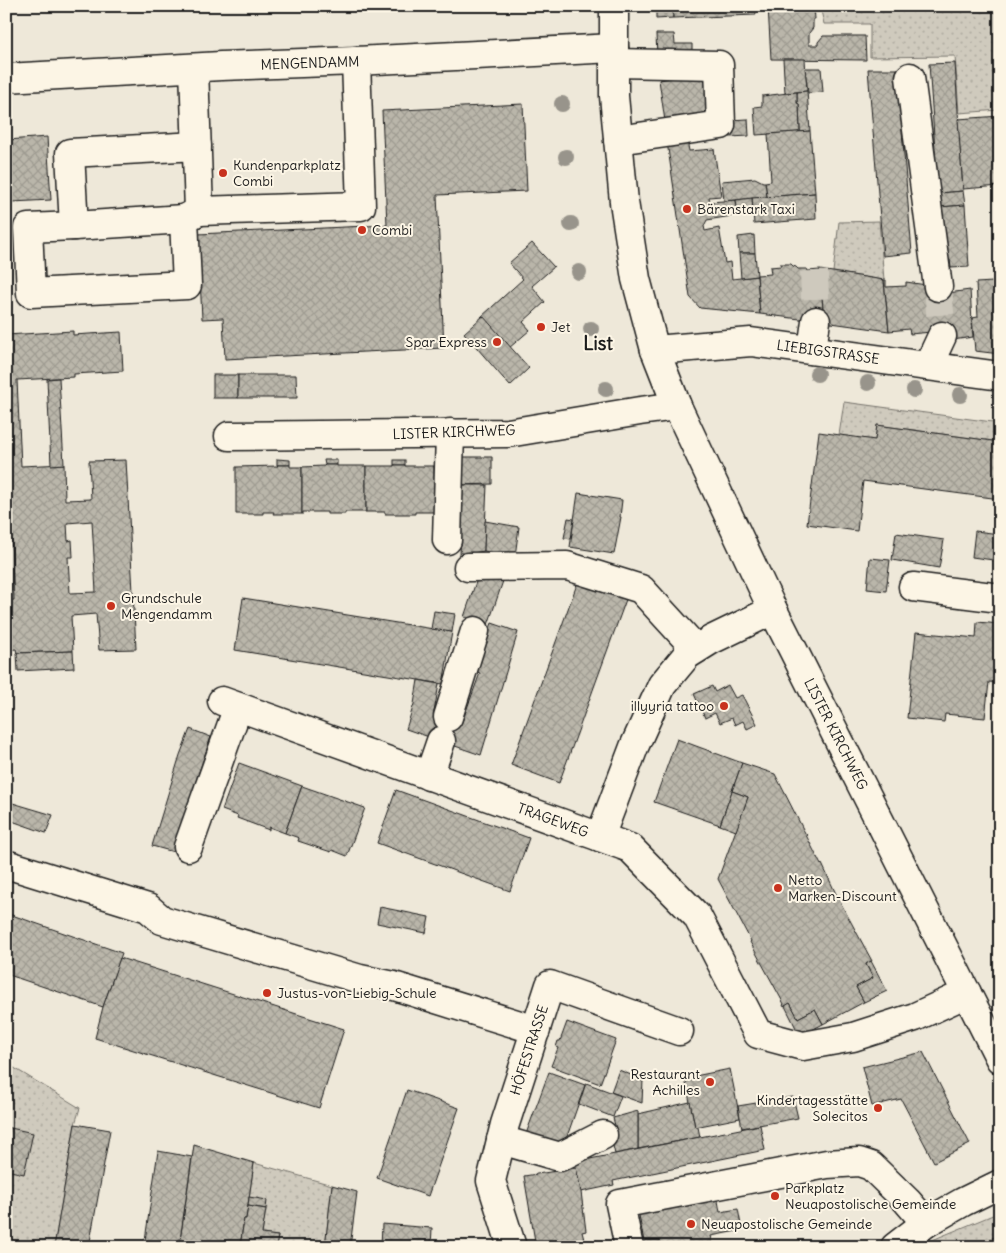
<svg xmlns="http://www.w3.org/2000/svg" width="1006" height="1253" viewBox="0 0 1006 1253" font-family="Delius,sans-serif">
  <defs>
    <pattern id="green-dots" width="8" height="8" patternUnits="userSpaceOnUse" patternTransform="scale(1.25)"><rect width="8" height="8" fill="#cfcabd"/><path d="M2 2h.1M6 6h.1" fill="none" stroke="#b1ada2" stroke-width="1.8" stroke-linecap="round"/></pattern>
    <pattern id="building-cross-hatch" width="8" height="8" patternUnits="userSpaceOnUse" patternTransform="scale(1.25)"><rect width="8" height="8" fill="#bab6aa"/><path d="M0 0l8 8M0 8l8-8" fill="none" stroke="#9f9c92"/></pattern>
  </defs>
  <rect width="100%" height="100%" fill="#eee8d9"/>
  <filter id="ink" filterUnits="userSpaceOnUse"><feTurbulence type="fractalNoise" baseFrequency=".02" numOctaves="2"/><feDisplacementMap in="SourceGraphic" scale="10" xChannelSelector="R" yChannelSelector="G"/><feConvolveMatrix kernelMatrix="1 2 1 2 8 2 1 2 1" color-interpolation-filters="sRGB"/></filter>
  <g filter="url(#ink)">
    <!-- green -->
    <g fill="url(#green-dots)" stroke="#76736c">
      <polygon points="820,6 1000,6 1000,110 959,113 955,56 870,57 870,24 824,24"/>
      <polygon points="879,221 884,280 833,272 839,222"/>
      <polygon points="844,402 1000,423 1000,442 877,425 875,440 839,435"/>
      <polygon points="6,521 10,521 14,600 6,601"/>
      <polygon points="6,1063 80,1108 75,1124 54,1247 6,1247"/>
      <polygon points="254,1163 332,1185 325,1247 276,1247 278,1236 262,1234 266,1209 248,1206"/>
      <polygon points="1000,1212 1000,1247 925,1247 930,1241"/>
    </g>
    <!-- building -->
    <g fill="url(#building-cross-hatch)" stroke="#1c1c1c" fill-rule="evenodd">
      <polygon points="656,6 673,6 673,18 656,19"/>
      <polygon points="673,6 755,6 756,15 673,18"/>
      <polygon points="768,6 814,6 815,19 813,19 813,28 809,33 809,45 818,45 818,42 823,36 865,36 866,60 771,59"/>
      <polygon points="656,34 674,34 675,44 692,44 692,55 657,57"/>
      <polygon points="783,59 805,59 807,91 785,93"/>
      <polygon points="955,63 963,191 938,193 929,64"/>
      <polygon points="805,68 821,68 823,92 808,93"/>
      <polygon points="868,69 897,69 912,253 883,256"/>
      <polygon points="707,74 713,123 666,128 659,80"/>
      <polygon points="807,91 810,131 800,132 799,104 797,103 797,92"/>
      <polygon points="797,92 797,103 799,104 800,132 756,135 754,107 762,106 762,96"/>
      <polygon points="523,104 527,191 437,195 444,348 225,359 223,318 202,319 198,234 387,225 382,111"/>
      <polygon points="1000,116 1000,186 963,189 958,119"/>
      <polygon points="748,119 749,136 730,137 729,120"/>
      <polygon points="810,131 815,193 767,197 765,182 771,181 768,134"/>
      <polygon points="47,137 51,200 12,202 8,140"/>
      <polygon points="687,140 689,151 714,149 721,196 709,197 710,202 736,200 738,215 707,220 704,226 705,231 719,228 725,263 730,262 732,279 757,276 760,314 700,308 690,297 667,142"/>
      <polygon points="755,178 763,182 765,182 767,197 724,201 722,181"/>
      <polygon points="963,191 965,205 940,207 940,193"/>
      <polygon points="815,193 816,219 754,224 752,198"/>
      <polygon points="752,198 753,212 738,215 736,200"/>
      <polygon points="965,205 969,267 951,268 950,260 944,261 940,207"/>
      <polygon points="754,235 755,253 739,253 738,237"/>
      <polygon points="532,243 554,267 532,286 545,302 523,322 530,330 509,348 481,317 523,279 509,263"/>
      <polygon points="739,253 755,253 757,276 741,278"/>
      <polygon points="780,264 791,264 793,266 796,267 798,269 807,269 808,271 820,270 824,322 760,314 757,275 771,274 770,267 781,266"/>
      <polygon points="820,270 884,280 889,331 824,322"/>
      <polygon points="884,280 886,280 886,287 906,286 906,282 947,288 948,293 970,290 973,337 953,340 931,332 910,334 909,329 889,331"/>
      <polygon points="993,282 993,285 1000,284 1000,354 975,351 972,318 978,317 976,283"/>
      <polygon points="483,316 529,368 510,386 464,333"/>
      <path d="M73,331V335L121,332L123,371L74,374V377L17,380L21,466L64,464L65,500L91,499L89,461L126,460L136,649L99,650L96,614L71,616L73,651L17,653L16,649L6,650V601L14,600L10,521H6V472L8,471L6,443V335ZM92,521L96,592L70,593L68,557H73L72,540L68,541L67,523Z"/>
      <rect x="213" y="375" width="25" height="23"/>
      <polygon points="238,375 296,375 297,398 238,398"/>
      <polygon points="59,378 64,464 51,465 47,379"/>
      <polygon points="877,425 1000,442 1000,499 863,481 857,531 807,524 819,432 875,440"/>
      <polygon points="457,457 492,457 492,484 458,485"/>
      <polygon points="277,459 290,460 290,465 277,465"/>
      <polygon points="324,460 337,460 337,465 325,465"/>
      <rect x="394" y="460" width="11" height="5"/>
      <polygon points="277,465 290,465 290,467 302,467 302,514 273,514 274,512 263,512 263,514 236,514 236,467 278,466"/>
      <polygon points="325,465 337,465 337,466 366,466 366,512 345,512 345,514 327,514 327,512 303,512 303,514 302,514 302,467 324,466"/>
      <polygon points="394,465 405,465 405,466 434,466 435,512 415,512 415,514 385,514 385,512 366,512 366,466 394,466"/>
      <polygon points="463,485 487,485 484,551 460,555"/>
      <polygon points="578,493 622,500 620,517 621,517 614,554 570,547"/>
      <polygon points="568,518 574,519 571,539 564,538"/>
      <polygon points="485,521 519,527 515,556 484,551"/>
      <polygon points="975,531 1000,534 1000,561 972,557"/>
      <polygon points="896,533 944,540 939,568 892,560"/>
      <polygon points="870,558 890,560 886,591 867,589"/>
      <polygon points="479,573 503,581 488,625 464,617"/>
      <polygon points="580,576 628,594 559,783 511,765"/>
      <polygon points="243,598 452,632 443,684 235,650"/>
      <polygon points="434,611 455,614 452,632 431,629"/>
      <polygon points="977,622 1000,624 1000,683 989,682 985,718 945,714 944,722 907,718 916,632 976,638"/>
      <polygon points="492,623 518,632 481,755 406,729 414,704 418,680 439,684 434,712 462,722 480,673 475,671"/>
      <polygon points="73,651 74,668 18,671 17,653"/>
      <polygon points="728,685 735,698 742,695 757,724 747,729 743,721 735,725 732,718 720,723 715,713 705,718 694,694 712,686 715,692"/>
      <polygon points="190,729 211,737 192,793 174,852 152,846 180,755"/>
      <polygon points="677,739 742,763 720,825 654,802"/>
      <polygon points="239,763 302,786 285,833 269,827 269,830 237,818 238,816 222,810"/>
      <polygon points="742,763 775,774 805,833 807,835 806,835 821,865 822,864 837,896 839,898 838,898 872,961 866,964 873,978 856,987 864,1002 823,1024 815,1009 798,1018 790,1003 784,1007 783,1005 784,1004 750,942 751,941 718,879 748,797 732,791"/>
      <polygon points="302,786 365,808 347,856 332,850 331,852 298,841 299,838 285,833"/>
      <polygon points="396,790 529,838 510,891 377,843"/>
      <polygon points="732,791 748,797 736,831 720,825"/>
      <polygon points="6,801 53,815 46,833 12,821 6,839"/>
      <polygon points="380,907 429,917 426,933 377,923"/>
      <polygon points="6,913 122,953 103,1007 6,974"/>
      <polygon points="120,958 344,1029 319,1108 95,1038 103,1007"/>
      <polygon points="871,961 887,991 864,1002 856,987 873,978 866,964"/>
      <polygon points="790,1003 798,1018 815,1009 823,1024 800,1036 785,1006"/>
      <polygon points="567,1022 616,1040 600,1084 551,1066 558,1048 556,1047 558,1041 560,1041"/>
      <polygon points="923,1052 970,1144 934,1162 901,1099 872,1106 862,1067"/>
      <polygon points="730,1069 740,1118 695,1127 685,1078"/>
      <polygon points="619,1070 643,1080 642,1103 611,1092"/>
      <polygon points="549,1072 585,1085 563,1148 526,1134"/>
      <polygon points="586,1083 621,1096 613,1117 579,1104"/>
      <polygon points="407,1090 459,1108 428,1196 377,1178"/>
      <polygon points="793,1097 798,1118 742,1128 738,1106"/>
      <polygon points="690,1102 695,1127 698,1127 700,1137 638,1149 638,1114"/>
      <polygon points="638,1111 638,1149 615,1154 612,1142 615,1141 612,1130 616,1129 613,1118"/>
      <polygon points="75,1124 110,1130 89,1247 54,1247"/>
      <polygon points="760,1125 765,1150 613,1181 614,1185 581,1192 575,1162"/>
      <polygon points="6,1127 33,1133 24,1174 6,1170"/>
      <polygon points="194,1145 254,1163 246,1219 244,1219 240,1247 179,1247"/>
      <polygon points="158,1151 192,1157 179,1247 144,1247"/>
      <polygon points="576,1168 581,1192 586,1231 582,1232 586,1247 536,1247 524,1176"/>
      <polygon points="332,1185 357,1192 350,1247 325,1247"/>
      <polygon points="717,1195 720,1212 738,1209 742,1230 711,1236 714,1247 645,1247 638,1210"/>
      <polygon points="249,1197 267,1200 266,1209 248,1206"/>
      <polygon points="248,1206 266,1209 262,1234 278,1236 276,1247 240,1247 244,1219 246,1219"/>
      <polygon points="382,1224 432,1228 431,1247 381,1247"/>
      <polygon points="999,1235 1000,1247 980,1247 979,1244"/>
      <polygon points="6,1239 30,1247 6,1247"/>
    </g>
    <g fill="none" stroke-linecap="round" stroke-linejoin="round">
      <!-- minor-tunnel -->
      <g stroke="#cec9bd" stroke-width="28" stroke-dasharray="28 14" stroke-linecap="butt">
        <polyline points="814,271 816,321"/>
        <polyline points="938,287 942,336"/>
      </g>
      <defs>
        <g id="minor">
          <polyline points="614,6 614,96 624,202 636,279 655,350 677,406 773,610 1000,1059"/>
          <polyline points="614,63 719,65 721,125 618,140"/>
          <polyline points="194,68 199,211 361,206 356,61"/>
          <polyline points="910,77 938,287"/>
          <polyline points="6,78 221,66 356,61 614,48"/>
          <polyline points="197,146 70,153 74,226 28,228 31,293 187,285 184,219 199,211"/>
          <polyline points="74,226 184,219"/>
          <polyline points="655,350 751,342 1000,376"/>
          <polyline points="812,350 816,321"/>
          <polyline points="928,366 942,336"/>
          <polyline points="229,436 508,433 640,411 677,406"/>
          <polyline points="447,540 450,433"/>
          <polyline points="468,567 567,566 641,589 696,649"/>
          <polyline points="913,587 1000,598"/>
          <polyline points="222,701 600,837 634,747 662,685 687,655 711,640 773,610"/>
          <polyline points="448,717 475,631"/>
          <polyline points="429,776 441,741"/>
          <polyline points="600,837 630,848 697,916 758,1034 803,1046 853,1037 915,1017 967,993"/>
          <polyline points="188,847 238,707"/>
          <polyline points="9,865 148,908 162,920 360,979 394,986 536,1030"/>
          <polyline points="501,1140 560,1157 603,1135"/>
          <polyline points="512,1247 491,1181 505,1124 550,985 679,1031"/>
          <polyline points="629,1247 620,1204 827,1164 859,1162 871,1166 907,1201 926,1223"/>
          <polyline points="895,1247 926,1223 963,1202 1000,1184"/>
        </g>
      </defs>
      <!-- minor casing -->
      <use href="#minor" stroke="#1c1c1c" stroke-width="31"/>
      <!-- minor -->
      <use href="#minor" stroke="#fcf5e5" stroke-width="28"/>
    </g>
    <!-- trees -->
    <g fill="#98948b">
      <circle cx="562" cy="104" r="8"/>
      <circle cx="566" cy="157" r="8"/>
      <circle cx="571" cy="224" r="8"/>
      <circle cx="579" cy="272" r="8"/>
      <circle cx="591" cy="329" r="8"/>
      <circle cx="817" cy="374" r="8"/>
      <circle cx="868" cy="383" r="8"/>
      <circle cx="606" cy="389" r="8"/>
      <circle cx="914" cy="390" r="8"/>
      <circle cx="960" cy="395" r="8"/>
    </g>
  </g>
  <!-- markers -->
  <g fill="#c8321e" stroke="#fcf5e5" stroke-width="2">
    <circle cx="223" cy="173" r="5"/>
    <circle cx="687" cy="209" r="5"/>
    <circle cx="362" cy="230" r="5"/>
    <circle cx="541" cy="327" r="5"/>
    <circle cx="497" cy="342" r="5"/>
    <circle cx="111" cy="606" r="5"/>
    <circle cx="724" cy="706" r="5"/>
    <circle cx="778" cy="888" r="5"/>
    <circle cx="267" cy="993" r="5"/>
    <circle cx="710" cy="1082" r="5"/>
    <circle cx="878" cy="1108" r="5"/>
    <circle cx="775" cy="1196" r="5"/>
    <circle cx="691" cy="1224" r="5"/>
  </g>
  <g text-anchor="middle" stroke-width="4" stroke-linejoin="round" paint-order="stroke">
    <!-- street labels -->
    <g font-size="14" fill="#1c1c1c" stroke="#fcf5e5">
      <text transform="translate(310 63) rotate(-2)" y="5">MENGENDAMM</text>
      <text transform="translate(828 352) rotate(8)" y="5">LIEBIGSTRASSE</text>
      <text transform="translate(454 432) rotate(-2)" y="5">LISTER KIRCHWEG</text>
      <text transform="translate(836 734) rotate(63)" y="5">LISTER KIRCHWEG</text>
      <text transform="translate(553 820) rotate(20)" y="5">TRAGEWEG</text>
      <text transform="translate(529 1050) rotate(-72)" y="5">HÖFESTRASSE</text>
    </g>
    <!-- poi labels -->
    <g font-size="14" fill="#1c1c1c" stroke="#fcf5e5" text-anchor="start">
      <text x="233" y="170">Kundenparkplatz<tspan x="233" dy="16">Combi</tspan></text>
      <text x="697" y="214">Bärenstark Taxi</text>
      <text x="372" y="235">Combi</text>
      <text x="551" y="332">Jet</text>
      <text x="487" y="347" text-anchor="end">Spar Express</text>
      <text x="121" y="603">Grundschule<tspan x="121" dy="16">Mengendamm</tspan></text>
      <text x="714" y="711" text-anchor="end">illyyria tattoo</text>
      <text x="788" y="885">Netto<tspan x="788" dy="16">Marken-Discount</tspan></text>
      <text x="277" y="998">Justus-von-Liebig-Schule</text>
      <text x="700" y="1079" text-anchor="end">Restaurant<tspan x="700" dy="16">Achilles</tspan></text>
      <text x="868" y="1105" text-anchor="end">Kindertagesstätte<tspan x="868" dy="16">Solecitos</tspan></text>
      <text x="785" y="1193">Parkplatz<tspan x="785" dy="16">Neuapostolische Gemeinde</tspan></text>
      <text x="701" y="1229">Neuapostolische Gemeinde</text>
    </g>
    <!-- district labels -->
    <g font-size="19" font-weight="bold" fill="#1c1c1c" stroke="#fcf5e5">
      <text x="598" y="350">List</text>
    </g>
  </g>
  <!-- margin -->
  <rect width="1006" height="1253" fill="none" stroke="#fcf5e5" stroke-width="25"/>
  <rect x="12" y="12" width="981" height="1228" fill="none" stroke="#1c1c1c" stroke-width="2" filter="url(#ink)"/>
</svg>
